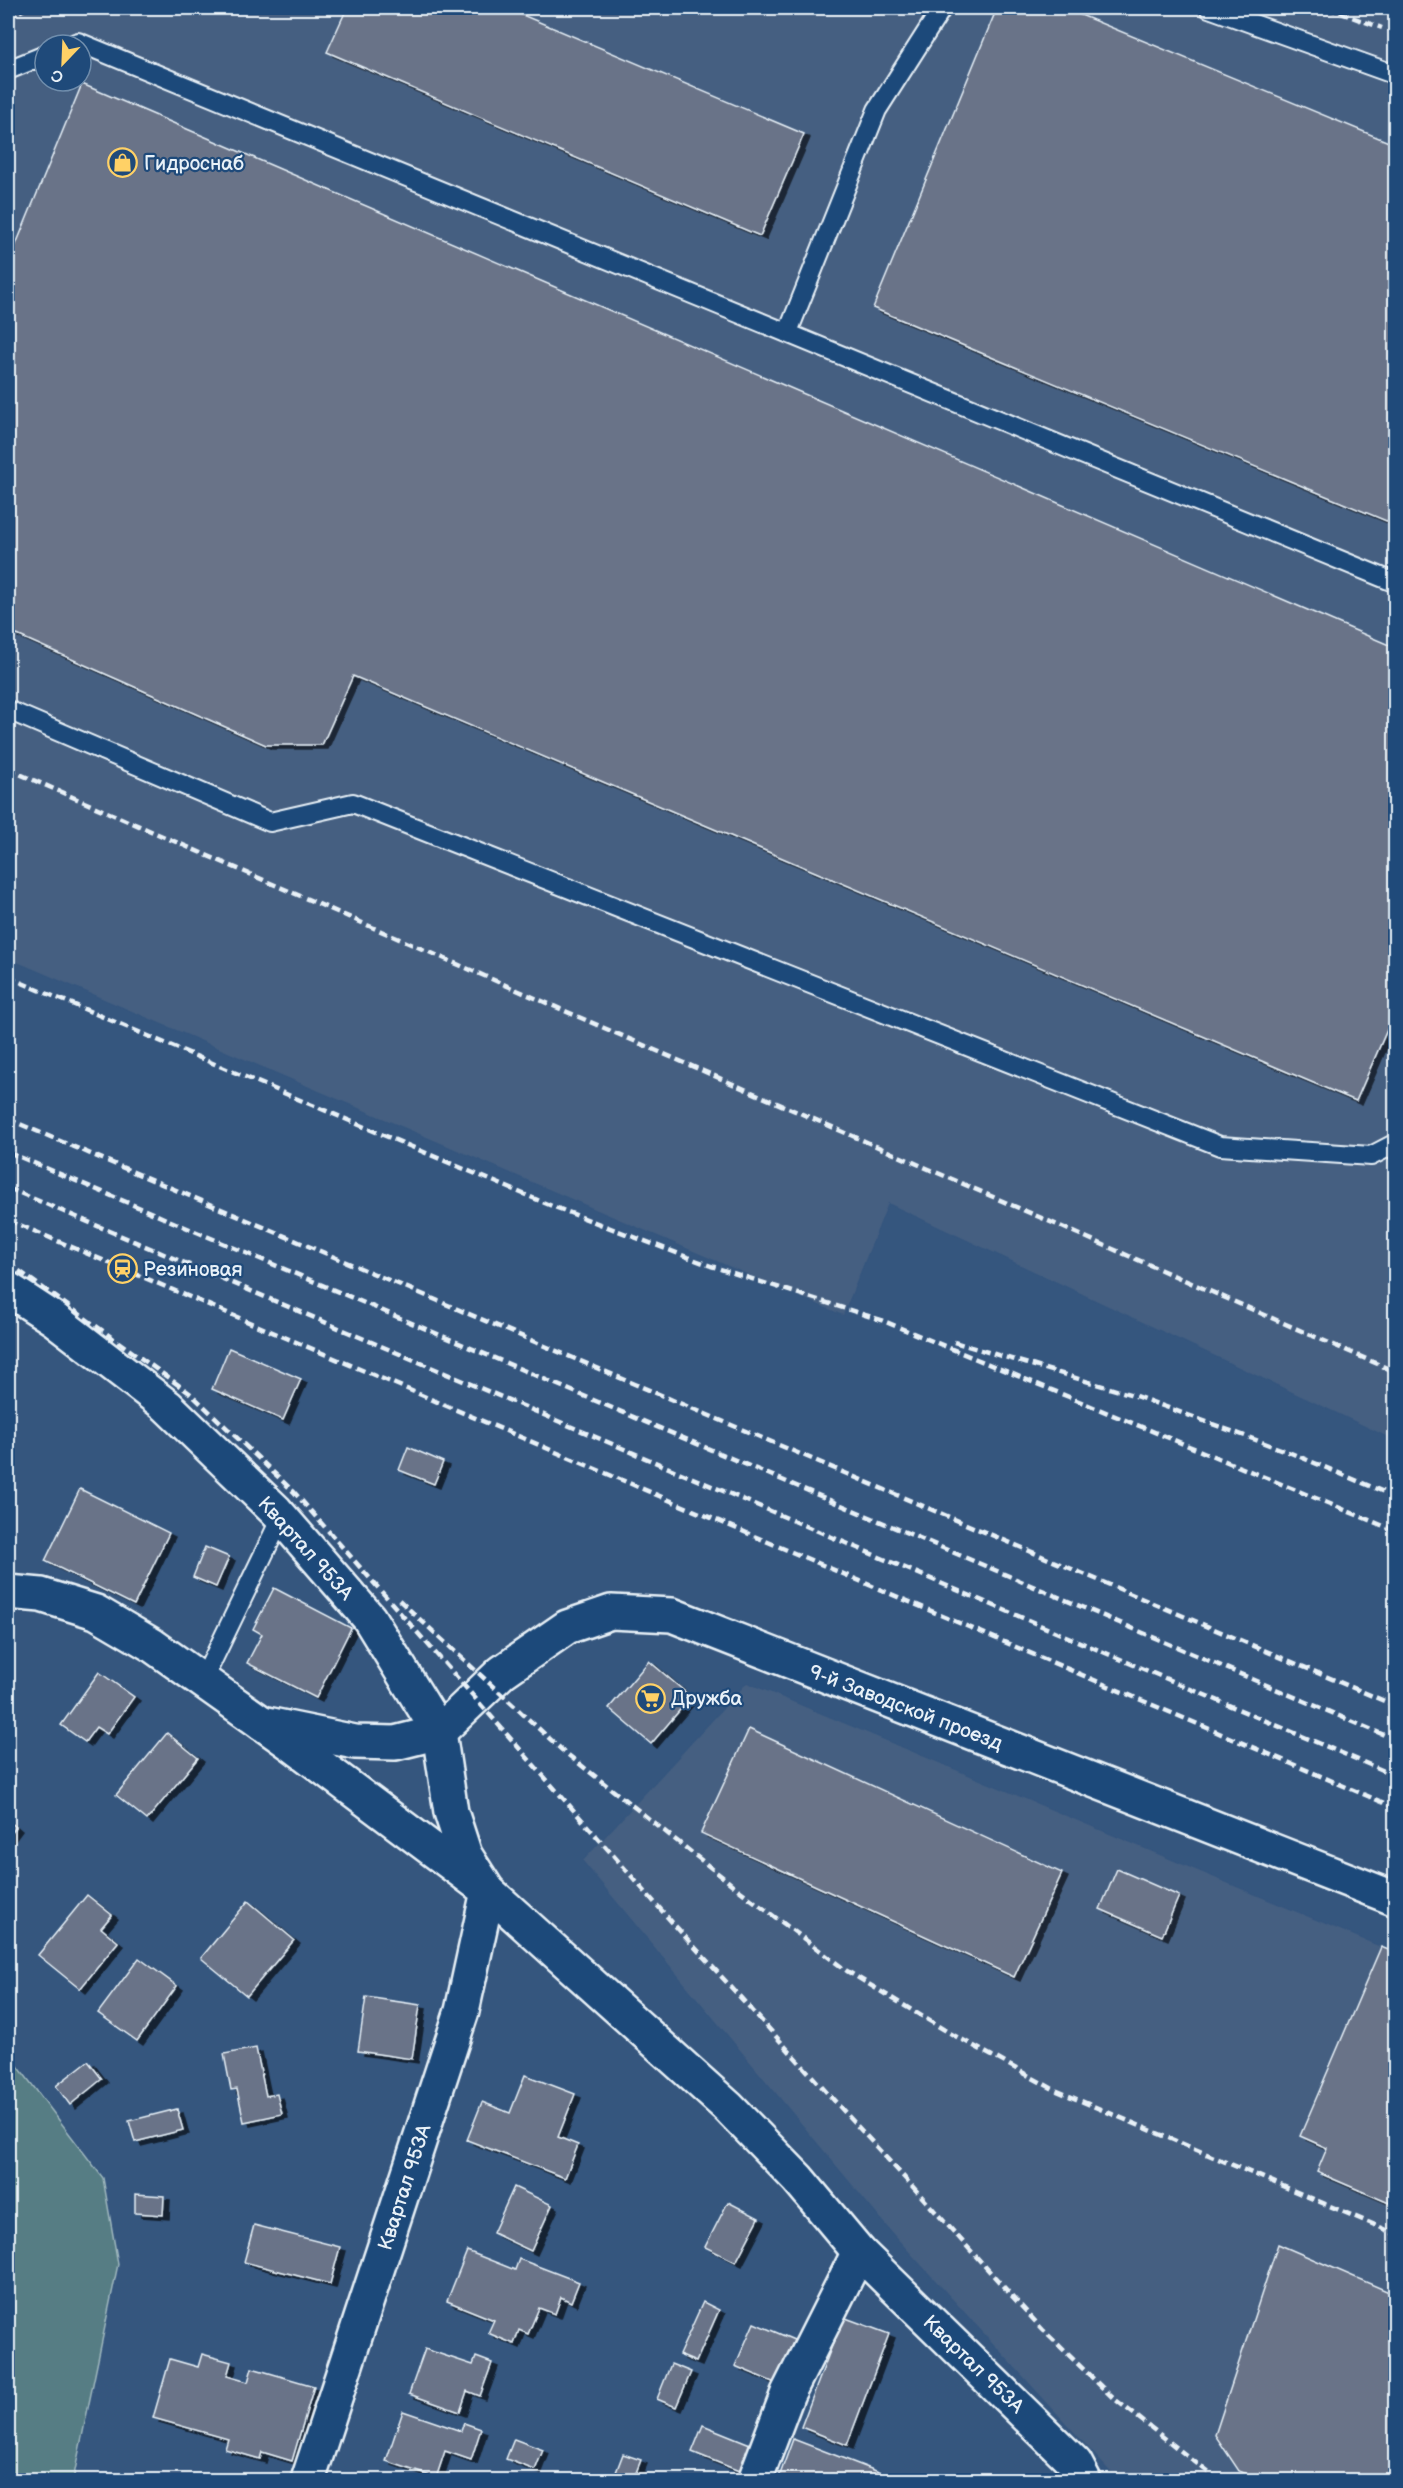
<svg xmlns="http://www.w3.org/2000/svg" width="1403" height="2488" viewBox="0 0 1403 2488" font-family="'Balsamiq Sans',sans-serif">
  <defs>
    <filter id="shadow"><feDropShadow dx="6" dy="4" stdDeviation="0" flood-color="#0009"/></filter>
  </defs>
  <rect width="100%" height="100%" fill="#35567e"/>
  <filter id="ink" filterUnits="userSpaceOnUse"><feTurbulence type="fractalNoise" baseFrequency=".0167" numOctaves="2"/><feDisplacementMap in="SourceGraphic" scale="12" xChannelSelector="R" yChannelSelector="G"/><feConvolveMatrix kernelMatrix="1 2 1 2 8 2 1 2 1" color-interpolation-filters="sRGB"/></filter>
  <g filter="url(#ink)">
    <!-- built -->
    <g fill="#455f81" fill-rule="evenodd">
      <path d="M8,8H1395V1440L888,1203L843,1315L8,958ZM45,45H81V81H45Z"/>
      <polygon points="747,1683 1395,1953 1395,2480 1118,2480 894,2235 583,1861"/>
    </g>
    <!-- green -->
    <polygon fill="#567d84" stroke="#9fb7be" stroke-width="1.5" points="8,2053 103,2178 118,2264 73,2480 8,2480"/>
    <!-- building -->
    <g fill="#697388" stroke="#e8f1f8" stroke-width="1.5" filter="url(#shadow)">
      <polygon points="347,8 506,8 804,134 760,236 327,52"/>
      <polygon points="997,8 1064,8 1396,145 1396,525 873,308"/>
      <polygon points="82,84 1396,648 1396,1009 1356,1101 353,676 322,745 266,745 8,631 8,264"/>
      <polygon points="229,1348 301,1379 283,1420 212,1389"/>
      <polygon points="408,1447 443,1462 434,1484 399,1470"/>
      <polygon points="80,1489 169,1533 134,1605 45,1561"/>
      <polygon points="205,1547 229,1557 216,1587 193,1577"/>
      <polygon points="274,1588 351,1628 316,1698 247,1663 262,1634 253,1629"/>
      <polygon points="649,1661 691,1697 651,1744 609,1708"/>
      <polygon points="99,1672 134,1697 107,1734 96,1727 85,1742 61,1725"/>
      <polygon points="749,1729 1062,1873 1014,1977 701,1833"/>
      <polygon points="167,1733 198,1758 147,1820 116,1795"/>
      <polygon points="8,1820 16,1827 8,1838"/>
      <polygon points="1117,1869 1179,1896 1162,1936 1100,1909"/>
      <polygon points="87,1895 112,1915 101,1928 118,1942 80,1989 38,1955"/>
      <polygon points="248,1901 294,1940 247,1996 201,1958"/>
      <polygon points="1381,1947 1396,1953 1396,2187 1389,2203 1317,2172 1327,2148 1300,2136"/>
      <polygon points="139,1958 177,1986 137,2041 98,2013"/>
      <polygon points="366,1997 420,2005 412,2059 358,2051"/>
      <polygon points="256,2048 266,2096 277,2094 282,2114 244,2122 237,2089 231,2090 224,2054"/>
      <polygon points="88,2061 102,2079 70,2105 56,2086"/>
      <polygon points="525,2075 575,2094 558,2137 578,2145 565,2178 467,2140 482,2102 510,2113"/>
      <polygon points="177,2109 183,2130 135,2142 129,2121"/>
      <polygon points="514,2187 552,2205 531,2251 493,2233"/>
      <polygon points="135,2194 164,2196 163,2215 135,2213"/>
      <polygon points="728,2202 759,2218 736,2262 705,2247"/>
      <polygon points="254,2225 340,2247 330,2284 244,2262"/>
      <polygon points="1278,2244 1396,2295 1396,2480 1262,2480 1239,2471 1215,2435"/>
      <polygon points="467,2251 515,2270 519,2259 579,2282 571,2302 561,2297 555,2314 539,2308 528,2334 519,2330 514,2344 488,2333 494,2320 447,2301"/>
      <polygon points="703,2302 719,2310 696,2362 679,2355"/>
      <polygon points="843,2317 889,2334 847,2445 801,2427"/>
      <polygon points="754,2323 794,2340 775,2383 735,2366"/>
      <polygon points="425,2349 473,2365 476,2357 492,2363 480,2396 467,2391 460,2412 409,2394"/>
      <polygon points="202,2354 231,2362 227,2376 248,2382 252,2368 314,2386 292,2461 262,2452 260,2459 225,2449 228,2439 153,2418 170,2359 198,2367"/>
      <polygon points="671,2364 691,2372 676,2407 657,2399"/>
      <polygon points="403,2411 461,2431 464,2423 481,2429 471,2460 445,2451 436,2478 386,2461"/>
      <polygon points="703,2425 760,2448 749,2475 692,2452"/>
      <polygon points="514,2439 543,2450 535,2470 506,2459"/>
      <polygon points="793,2439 884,2474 882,2480 850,2480 832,2474 829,2480 778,2480"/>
      <polygon points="623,2454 641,2460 633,2480 613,2480"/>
    </g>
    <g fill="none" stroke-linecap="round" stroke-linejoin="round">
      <defs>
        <g id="lane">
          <polyline points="1209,8 1396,75"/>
          <polyline points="70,45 78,42 1396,583"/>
          <polyline points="8,70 45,55"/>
          <polyline points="788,332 877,110 942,8"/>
          <polyline points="8,710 270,822 353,803 1220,1146 1371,1156 1396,1143"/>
          <polyline points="203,1680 281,1518"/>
        </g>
        <g id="street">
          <polyline points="8,1289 54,1319 167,1406 276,1511 369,1618 439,1732 451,1812 465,1855 488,1891 728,2107 798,2179 859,2252 1075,2463 1084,2480"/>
          <polyline points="8,1592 41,1595 96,1612 152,1645 293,1745 488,1891 462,2011 308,2480"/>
          <polyline points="262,1723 355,1742 395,1743 439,1732 502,1672 567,1627 611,1612 672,1615 1396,1899"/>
          <polyline points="755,2480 788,2393 859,2252"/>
        </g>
      </defs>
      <!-- lane casing -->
      <use href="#lane" stroke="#e8f1f8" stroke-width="22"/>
      <!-- street casing -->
      <use href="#street" stroke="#e8f1f8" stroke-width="38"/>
      <!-- lane -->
      <use href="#lane" stroke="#1f4a7a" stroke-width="18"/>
      <!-- street -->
      <use href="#street" stroke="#1f4a7a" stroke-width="33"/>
      <!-- rail -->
      <g stroke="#e8f1f8" stroke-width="4.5" stroke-dasharray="9 4.5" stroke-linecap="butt">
        <polyline points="1327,8 1382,28"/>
        <polyline points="8,18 26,8"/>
        <polyline points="8,769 1396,1372"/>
        <polyline points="8,977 552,1206 711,1266 881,1320 1396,1531"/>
        <polyline points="8,1119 1396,1706"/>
        <polyline points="8,1152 1396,1740"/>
        <polyline points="8,1188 1396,1776"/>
        <polyline points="8,1220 1396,1808"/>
        <polyline points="8,1263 191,1394 294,1492 670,1920 1043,2330 1112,2397 1218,2480"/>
        <polyline points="954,1342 1133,1395 1286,1451 1396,1497"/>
        <polyline points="399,1600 562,1750 739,1890 847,1971 948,2032 1055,2090 1396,2234"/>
      </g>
    </g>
  </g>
  <!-- icons -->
  <defs>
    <symbol id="shop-ring" viewBox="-11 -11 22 22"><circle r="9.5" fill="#1f4a7a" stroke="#ffd166" stroke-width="1.5"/><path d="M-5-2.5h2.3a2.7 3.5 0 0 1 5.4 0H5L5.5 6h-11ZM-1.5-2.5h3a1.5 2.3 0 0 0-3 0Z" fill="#ffd166"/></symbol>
    <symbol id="station-ring" viewBox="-11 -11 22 22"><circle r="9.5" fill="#1f4a7a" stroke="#ffd166" stroke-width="1.5"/><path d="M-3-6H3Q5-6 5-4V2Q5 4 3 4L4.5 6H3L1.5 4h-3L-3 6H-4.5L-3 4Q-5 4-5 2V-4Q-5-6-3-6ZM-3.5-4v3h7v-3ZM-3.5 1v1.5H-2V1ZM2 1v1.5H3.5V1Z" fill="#ffd166"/></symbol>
    <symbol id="supermarket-ring" viewBox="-11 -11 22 22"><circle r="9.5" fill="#1f4a7a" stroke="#ffd166" stroke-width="1.5"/><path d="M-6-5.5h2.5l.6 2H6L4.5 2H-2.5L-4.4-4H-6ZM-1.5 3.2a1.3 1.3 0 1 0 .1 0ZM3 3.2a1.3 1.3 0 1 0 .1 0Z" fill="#ffd166"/></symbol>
  </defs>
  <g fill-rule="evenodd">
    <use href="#shop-ring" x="106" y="146" width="33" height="33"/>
    <use href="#station-ring" x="106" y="1252" width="33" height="33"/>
    <use href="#supermarket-ring" x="634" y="1682" width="33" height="33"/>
  </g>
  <g text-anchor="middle" stroke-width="4.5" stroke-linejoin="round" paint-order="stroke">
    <!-- poi labels -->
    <g font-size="20" fill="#e8f1f8" stroke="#1f4a7a" text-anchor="start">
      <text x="144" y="170">Гидроснаб</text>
      <text x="143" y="1276">Резиновая</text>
      <text x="671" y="1705">Дружба</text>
    </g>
    <!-- street labels -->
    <g font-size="20" fill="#e8f1f8" stroke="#1f4a7a">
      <text transform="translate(306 1548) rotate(48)" y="7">Квартал 953А</text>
      <text transform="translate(906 1707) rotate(21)" y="7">9-й Заводской проезд</text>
      <text transform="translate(404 2187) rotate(-72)" y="7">Квартал 953А</text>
      <text transform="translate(974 2364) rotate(44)" y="7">Квартал 953А</text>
    </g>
  </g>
  <!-- margin -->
  <rect width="1403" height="2488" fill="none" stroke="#1f4a7a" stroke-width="30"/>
  <rect x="15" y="15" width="1373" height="2458" fill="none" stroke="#e8f1f8" stroke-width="2" filter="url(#ink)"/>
  <!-- north arrow -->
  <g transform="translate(63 63) rotate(203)"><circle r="28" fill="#1f4a7a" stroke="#6f8dac" stroke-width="1.5"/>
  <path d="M0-4.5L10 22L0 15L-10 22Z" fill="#ffd166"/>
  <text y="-9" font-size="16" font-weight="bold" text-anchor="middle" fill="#e8f1f8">С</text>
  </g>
</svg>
